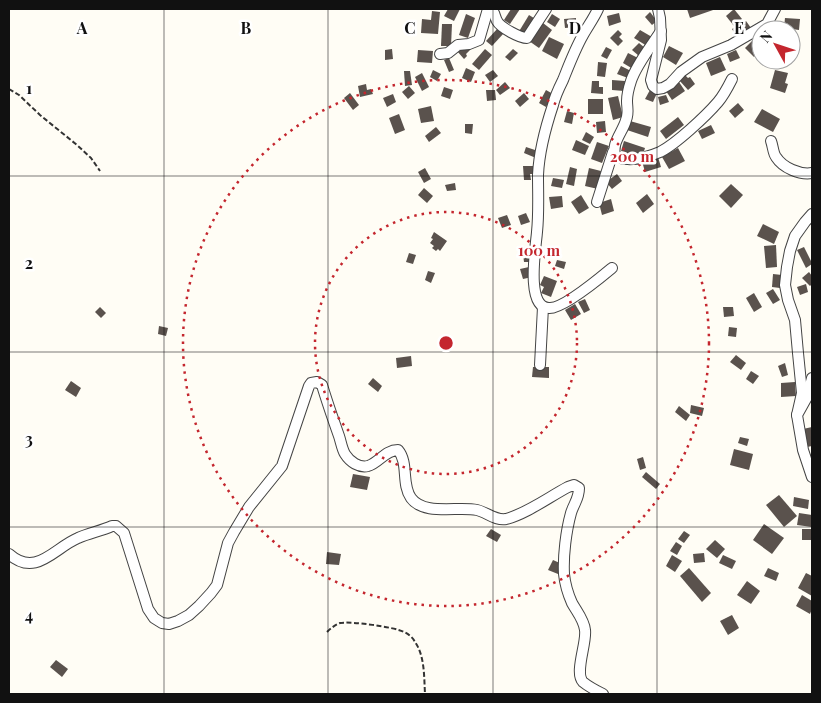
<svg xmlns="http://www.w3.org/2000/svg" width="821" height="703" viewBox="0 0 821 703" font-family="'Playfair Display',serif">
  <rect width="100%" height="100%" fill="#fffdf5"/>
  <!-- building -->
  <g fill="#5a524d">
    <polygon points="448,9 460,9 454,21 444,16"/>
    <polygon points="511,9 520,9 510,24 504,20"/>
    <polygon points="687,9 716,9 690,18"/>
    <polygon points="734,9 742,19 734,26 726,16"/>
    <polygon points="432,11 440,12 438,34 421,33 422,19 431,20"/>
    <polygon points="650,12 657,21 652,25 645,17"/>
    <polygon points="619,13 621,22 609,26 607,16"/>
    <polygon points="466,14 475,18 468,38 459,35"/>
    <polygon points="552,14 560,19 555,27 547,22"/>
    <polygon points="529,15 537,20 525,38 518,33"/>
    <polygon points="576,18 576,27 565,28 564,19"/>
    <polygon points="785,18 800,19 799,30 784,28"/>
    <polygon points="746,21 751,28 737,37 732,29"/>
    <polygon points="543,23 552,30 539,48 529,41"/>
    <polygon points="442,24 452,24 451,46 441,46"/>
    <polygon points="498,28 504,33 492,46 486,41"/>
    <polygon points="618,30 622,34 619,37 623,41 618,46 610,38"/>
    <polygon points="640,30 652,37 647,46 634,38"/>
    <polygon points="549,37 564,44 557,59 542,51"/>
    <polygon points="791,37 798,37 797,53 791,52"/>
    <polygon points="754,39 761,47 761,51 754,57 745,48"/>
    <polygon points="639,43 645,48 639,56 632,50"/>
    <polygon points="468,46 471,49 466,54 467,56 464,59 457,51 461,47 463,50"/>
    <polygon points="669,46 683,53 676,65 663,57"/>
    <polygon points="606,47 612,50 607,59 601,56"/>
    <polygon points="392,49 393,59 385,60 385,50"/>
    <polygon points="485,49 492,55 479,70 472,64"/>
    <polygon points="513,49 518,53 510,61 505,57"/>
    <polygon points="418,50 433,51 432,63 417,62"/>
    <polygon points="736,50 740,58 730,62 727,54"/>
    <polygon points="628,53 638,58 633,69 623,63"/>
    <polygon points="720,57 726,70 711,76 706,63"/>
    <polygon points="449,58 454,70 449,72 444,60"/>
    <polygon points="598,62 607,63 605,77 597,76"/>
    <polygon points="621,66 631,71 628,78 617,74"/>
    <polygon points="466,68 475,72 471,82 462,78"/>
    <polygon points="433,70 441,74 437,81 430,77"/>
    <polygon points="493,70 498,76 490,82 485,75"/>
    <polygon points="775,70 788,73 785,83 788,84 785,93 770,88"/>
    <polygon points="404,71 410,71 412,85 405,86"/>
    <polygon points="422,73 429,87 422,91 415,77"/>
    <polygon points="685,75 688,78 690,77 695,84 688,90 679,80"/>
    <polygon points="612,80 625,81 624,91 612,90"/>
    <polygon points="592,81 599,81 599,87 603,87 603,94 591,93"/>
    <polygon points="505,82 510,88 500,95 496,90"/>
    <polygon points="679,82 685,91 672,100 666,91"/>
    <polygon points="366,84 367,90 371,89 373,94 360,97 358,86"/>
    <polygon points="409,86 415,93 408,99 402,92"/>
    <polygon points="444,87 453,90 450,99 441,96"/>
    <polygon points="486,90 495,90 496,100 487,101"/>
    <polygon points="546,90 553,94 546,107 539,103"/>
    <polygon points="650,90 657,93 653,102 645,99"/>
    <polygon points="350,93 359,105 353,110 344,98"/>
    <polygon points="524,93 529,99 520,107 515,101"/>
    <polygon points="393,94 396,102 387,107 383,98"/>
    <polygon points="666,95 669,102 660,105 658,97"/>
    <polygon points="618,96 623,117 613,120 608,98"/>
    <rect x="588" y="99" width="15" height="15"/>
    <polygon points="738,103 744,110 735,118 729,111"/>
    <polygon points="431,106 434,121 421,123 418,109"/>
    <polygon points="762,109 780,119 773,132 754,122"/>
    <polygon points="567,111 574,113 572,124 564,122"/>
    <polygon points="399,114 405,130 395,134 389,118"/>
    <polygon points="678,117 684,125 666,139 660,131"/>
    <polygon points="605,121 606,132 597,133 596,122"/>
    <polygon points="630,121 651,127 648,137 627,130"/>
    <polygon points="465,124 473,124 472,134 465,133"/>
    <polygon points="711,125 715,133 702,139 698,131"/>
    <polygon points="436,127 441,133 429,142 425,136"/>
    <polygon points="586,132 594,137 590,144 582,140"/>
    <polygon points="576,140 589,146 585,155 572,150"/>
    <polygon points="624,141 645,148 642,158 621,151"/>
    <polygon points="597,142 609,146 602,163 591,159"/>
    <polygon points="526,147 538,151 536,158 524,153"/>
    <polygon points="678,148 685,161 669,169 662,157"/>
    <polygon points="658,157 661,167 645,172 642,161"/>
    <polygon points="523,166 534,166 534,174 530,174 531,180 524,180"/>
    <polygon points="570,167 577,169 574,186 566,184"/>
    <polygon points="425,168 431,179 424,183 418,172"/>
    <polygon points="589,168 601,171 598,189 585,186"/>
    <polygon points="617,174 622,181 612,189 606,182"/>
    <polygon points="553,178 564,180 562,188 551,186"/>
    <polygon points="455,183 456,190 447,191 445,185"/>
    <polygon points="731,184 743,195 731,208 719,196"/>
    <polygon points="424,188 433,196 427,203 418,195"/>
    <polygon points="647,194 654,204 643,213 636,203"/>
    <polygon points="581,195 589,208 579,214 571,202"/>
    <polygon points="562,196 563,207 551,209 549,197"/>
    <polygon points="611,199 614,211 602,215 599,203"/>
    <polygon points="526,213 530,222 521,225 518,216"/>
    <polygon points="507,215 511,225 502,228 498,218"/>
    <polygon points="763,224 779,232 774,244 757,236"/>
    <polygon points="434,232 447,241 440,251 438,249 436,251 432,248 434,246 430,243 433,239 431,238"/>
    <polygon points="776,245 777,267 766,268 764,246"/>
    <polygon points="522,247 529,247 530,262 524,262"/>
    <polygon points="804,247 812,263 812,264 806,268 797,250"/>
    <polygon points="409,253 416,255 413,264 406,262"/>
    <polygon points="557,260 566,262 564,269 555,266"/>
    <polygon points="529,267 532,277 523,279 520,269"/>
    <polygon points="428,271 435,273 431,283 425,280"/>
    <polygon points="809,272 812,276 812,284 810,286 802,278"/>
    <polygon points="773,274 782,275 780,288 772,287"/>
    <polygon points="544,276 557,281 551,297 541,293 544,287 540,285"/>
    <polygon points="806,284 808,292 800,295 797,287"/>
    <polygon points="773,289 780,300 773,304 766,293"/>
    <polygon points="754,293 762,307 754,312 746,298"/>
    <polygon points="585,299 590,310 584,313 578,302"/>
    <polygon points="575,304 581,314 571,320 565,310"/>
    <polygon points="100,307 106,313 101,318 95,312"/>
    <polygon points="723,307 733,307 734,316 724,317"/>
    <polygon points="159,326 168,328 166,336 158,334"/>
    <polygon points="729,327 737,328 736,337 728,336"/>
    <polygon points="736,355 746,363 741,370 730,362"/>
    <polygon points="411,356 412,366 397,368 396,358"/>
    <polygon points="785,363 788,375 782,377 778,366"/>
    <polygon points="533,367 549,367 549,378 532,377"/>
    <polygon points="751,371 759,376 753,384 746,379"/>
    <polygon points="373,378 382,386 378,392 368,384"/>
    <polygon points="71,381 81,388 76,397 65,390"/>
    <polygon points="795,382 796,396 781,397 781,383"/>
    <polygon points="691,405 704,408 702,416 690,413"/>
    <polygon points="679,406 690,415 686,421 675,412"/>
    <polygon points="812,427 812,446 807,447 803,429"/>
    <polygon points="740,437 749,439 747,446 738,443"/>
    <polygon points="734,449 753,454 749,470 730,465"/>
    <polygon points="643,457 646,468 640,470 637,459"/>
    <polygon points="646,472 660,484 656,489 642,477"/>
    <polygon points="353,474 370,477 367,490 350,487"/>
    <polygon points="779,495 797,516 784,527 766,505"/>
    <polygon points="794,497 809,500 808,509 793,506"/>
    <polygon points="799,513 812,515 812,527 797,525"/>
    <polygon points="764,524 784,538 772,554 753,540"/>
    <polygon points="491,529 501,535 497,542 486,536"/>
    <rect x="802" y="529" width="10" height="11"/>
    <polygon points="684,531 690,535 684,543 678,539"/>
    <polygon points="715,540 725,549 717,558 706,549"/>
    <polygon points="676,542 682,546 677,555 670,551"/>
    <polygon points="327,552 341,554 339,565 326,564"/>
    <polygon points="704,553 705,562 694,563 693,554"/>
    <polygon points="672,555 682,561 675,572 666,566"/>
    <polygon points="723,555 736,561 732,569 719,563"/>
    <polygon points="553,560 562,564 558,574 548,570"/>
    <polygon points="689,568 711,593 702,602 680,576"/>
    <polygon points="768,568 779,573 776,581 764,576"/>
    <polygon points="806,573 812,576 812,596 798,588"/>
    <polygon points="747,581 760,591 751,604 737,595"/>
    <polygon points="802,595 812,601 812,609 810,614 796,606"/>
    <polygon points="732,615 739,628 728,635 720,621"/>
    <polygon points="56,660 68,669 62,677 50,667"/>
  </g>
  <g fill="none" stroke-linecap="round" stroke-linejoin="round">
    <defs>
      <g id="minor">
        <path d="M598,9C594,18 588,26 583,35C575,49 569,65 563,80C559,88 555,96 553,105C546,126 539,153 538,175C538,194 539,213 537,232C536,246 525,308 549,308C563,309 600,278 612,268"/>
        <polyline points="658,9 660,18 661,40 651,80 653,86 657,89 663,88 670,84 681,72 702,57 731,45 767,24 775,9"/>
        <path d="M494,13C495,16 496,19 497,21C501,28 520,38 527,38L546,9"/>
        <path d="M661,31C652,45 636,65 631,81C629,87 627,95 627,101C627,108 629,113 626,120C623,132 610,144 616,157C631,162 646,158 660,152C676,144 706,116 718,102C724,95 728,87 732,79"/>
        <polyline points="440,54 448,53 458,45 469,44 479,40 488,9"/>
        <path d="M771,141C773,146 773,153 776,157C783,168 800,175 812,173"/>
        <polyline points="597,202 613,152"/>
        <polyline points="540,365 543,307"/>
        <polyline points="812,378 807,397 797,415 803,450 812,477"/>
        <polyline points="797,415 802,393 798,353 795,320 788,300 785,285 787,267 790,251 795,236 805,222 812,214"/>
        <path d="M9,554C36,578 54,548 78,538C89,533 101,531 112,526H116L124,533L148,609L154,618L162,623L169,624L178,621L189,615L199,606L211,593L217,585L228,543L234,532L249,507L282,466L309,386L311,383L317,382L322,385C327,402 333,419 339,436C341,442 342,449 345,454C350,462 359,468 368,466C379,463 385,450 398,450C409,463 401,484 411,498C424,516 458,506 477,510C486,512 496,521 506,519C526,514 549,497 568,487L574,485L579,488C579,499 574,503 571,513C566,531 563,556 564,574C565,584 568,594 572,603C577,612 584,620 585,630C587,643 574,673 583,682C589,687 597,691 603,694"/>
      </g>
    </defs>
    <!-- minor casing -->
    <use href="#minor" stroke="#444" stroke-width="12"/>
    <!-- path -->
    <g stroke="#333" stroke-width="2" stroke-dasharray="5 2.5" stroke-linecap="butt">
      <polyline points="9,89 19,95 40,115 77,145 91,158 100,171"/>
      <path d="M327,632C331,628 335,625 340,623C350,621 395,627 404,632C409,634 413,638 415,642C425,656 424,678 425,694"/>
    </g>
    <!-- minor -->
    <use href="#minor" stroke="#fff" stroke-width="10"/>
  </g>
  <!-- grid -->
  <path fill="none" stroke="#111" stroke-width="1" stroke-opacity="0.55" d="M164,9V694M328,9V694M493,9V694M657,9V694M9,176H812M9,352H812M9,527H812"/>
  <!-- distance rings -->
  <g fill="none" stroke="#c4262e" stroke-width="2.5" stroke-dasharray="2.5 5">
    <circle cx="446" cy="343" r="131"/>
    <circle cx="446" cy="343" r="263"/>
  </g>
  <g font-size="16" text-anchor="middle" font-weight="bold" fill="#111" stroke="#fff" stroke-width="5" stroke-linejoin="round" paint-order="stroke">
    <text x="82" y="34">A</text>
    <text x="246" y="34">B</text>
    <text x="410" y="34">C</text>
    <text x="575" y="34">D</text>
    <text x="739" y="34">E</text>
    <text x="29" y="94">1</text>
    <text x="29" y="269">2</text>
    <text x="29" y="445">3</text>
    <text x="29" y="621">4</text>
  </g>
  <circle cx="446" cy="343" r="8" fill="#c4262e" stroke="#fff" stroke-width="2.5"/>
  <g font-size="15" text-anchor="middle" font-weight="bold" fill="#c4262e" stroke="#fff" stroke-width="5" stroke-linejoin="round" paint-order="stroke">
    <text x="632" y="162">200 m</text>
    <text x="539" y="256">100 m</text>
  </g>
  <!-- border -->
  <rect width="821" height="703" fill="none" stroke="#111111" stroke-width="20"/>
  <!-- north arrow -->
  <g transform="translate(776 45) rotate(310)"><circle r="24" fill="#ffffff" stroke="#a0a0a0"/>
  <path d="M0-4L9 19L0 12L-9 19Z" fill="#c4262e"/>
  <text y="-8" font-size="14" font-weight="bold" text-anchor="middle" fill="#111111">N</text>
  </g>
</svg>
